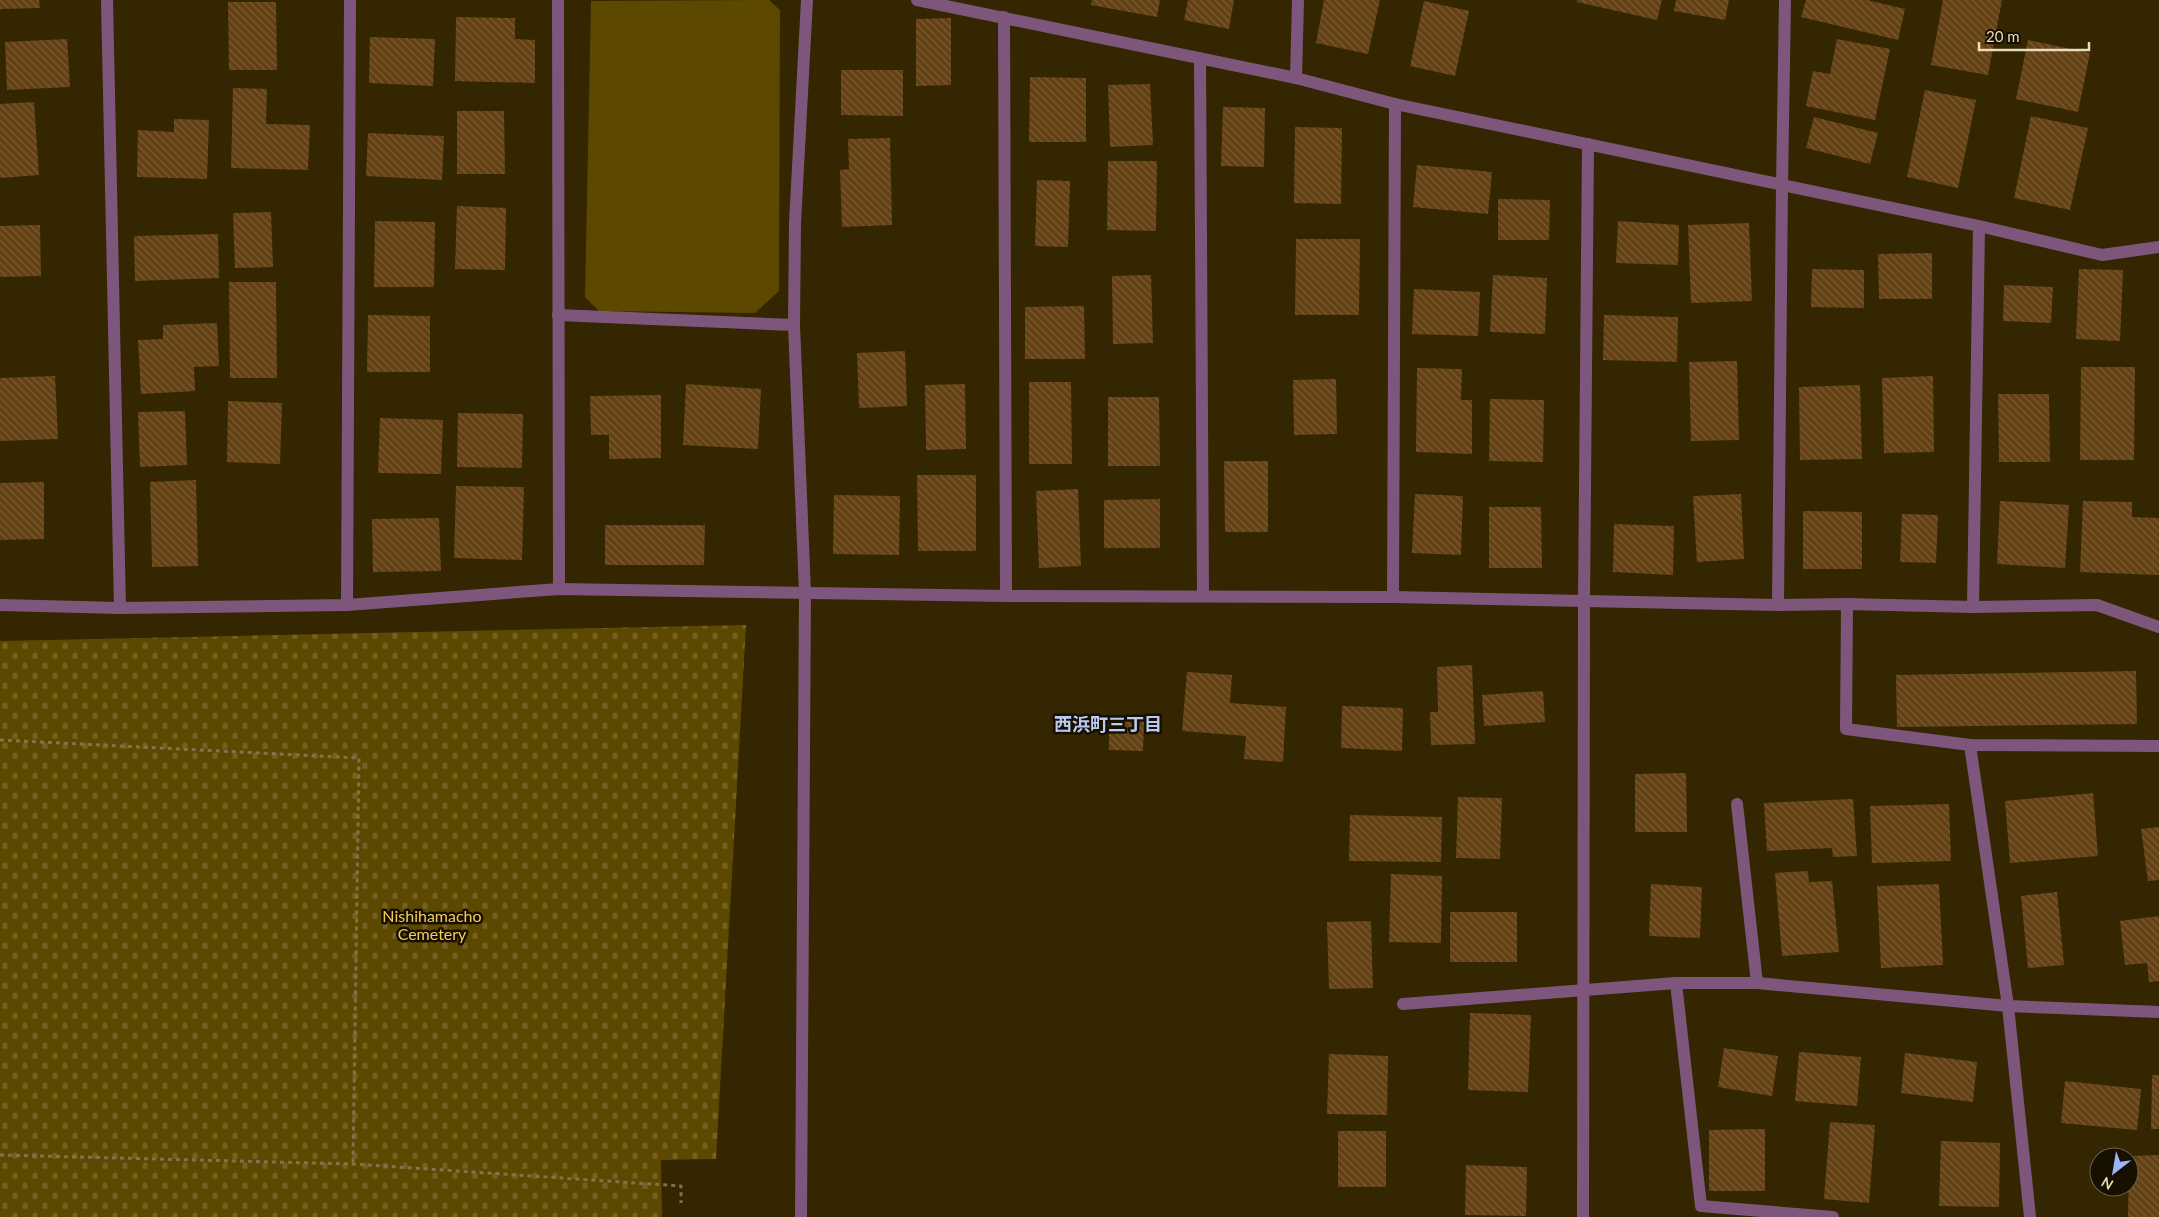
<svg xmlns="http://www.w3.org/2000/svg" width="2159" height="1217" viewBox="0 0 2159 1217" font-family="Lato,'Noto Sans JP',sans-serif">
  <defs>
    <pattern id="cemetery-stones" width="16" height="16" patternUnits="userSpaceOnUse" patternTransform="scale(1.25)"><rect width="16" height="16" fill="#5d4800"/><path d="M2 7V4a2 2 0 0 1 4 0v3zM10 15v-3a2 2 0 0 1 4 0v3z" fill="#746223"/></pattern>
    <pattern id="building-back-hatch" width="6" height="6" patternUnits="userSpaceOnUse" patternTransform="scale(1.25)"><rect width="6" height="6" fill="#644114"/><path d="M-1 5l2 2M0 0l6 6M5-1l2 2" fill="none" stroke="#7a5c34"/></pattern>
  </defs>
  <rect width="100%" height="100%" fill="#332600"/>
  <!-- cemetery -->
  <polygon fill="url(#cemetery-stones)" points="746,625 716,1159 661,1160 662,1217 0,1217 0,641"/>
  <!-- park -->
  <polygon fill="#5d4800" points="769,0 780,10 779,291 755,313 599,311 585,297 591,1"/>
  <!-- building -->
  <g fill="url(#building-back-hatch)">
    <polygon points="0,0 39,0 40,8 0,9"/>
    <polygon points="1092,0 1160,0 1157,17 1091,5"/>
    <polygon points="1188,0 1234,0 1229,29 1184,20"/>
    <polygon points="1324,0 1380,0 1368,54 1316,43"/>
    <polygon points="1577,0 1662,0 1657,20 1577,2"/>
    <polygon points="1676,0 1729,0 1725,20 1674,11"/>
    <polygon points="1806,0 1867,0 1905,9 1898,40 1801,17"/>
    <polygon points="1943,0 2002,0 1988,75 1931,65"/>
    <polygon points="1424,1 1469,11 1455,76 1410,66"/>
    <polygon points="228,2 276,2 277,70 229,70"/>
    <polygon points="456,17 515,18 515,39 535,40 535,83 455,81"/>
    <polygon points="951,18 951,85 916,86 916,19"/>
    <polygon points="370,37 435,39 433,86 369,83"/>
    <polygon points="67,39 70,87 7,90 5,42"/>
    <polygon points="1837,39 1890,49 1875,120 1806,106 1813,71 1830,74"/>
    <polygon points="2028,40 2090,53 2078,112 2016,99"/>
    <polygon points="841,70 903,70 903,116 841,115"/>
    <polygon points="1030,77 1086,78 1086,142 1029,142"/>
    <polygon points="1150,84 1153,145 1110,147 1108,85"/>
    <polygon points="233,88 267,89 266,124 310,125 308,170 231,168"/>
    <polygon points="1925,90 1976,100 1958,188 1907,177"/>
    <polygon points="34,102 39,175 0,178 0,104"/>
    <polygon points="1223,107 1265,108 1264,167 1221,166"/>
    <polygon points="457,111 504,111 505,174 457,174"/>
    <polygon points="2031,116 2088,128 2070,210 2014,198"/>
    <polygon points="1814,117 1878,133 1870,164 1806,148"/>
    <polygon points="174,119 209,120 207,179 137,177 138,130 174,132"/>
    <polygon points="1295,127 1342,128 1341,204 1294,203"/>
    <polygon points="368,133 444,136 442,180 366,176"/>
    <polygon points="890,138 892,225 842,227 840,170 849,169 848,139"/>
    <polygon points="1108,161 1157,161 1156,231 1107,230"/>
    <polygon points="1417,165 1492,172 1488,214 1413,207"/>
    <polygon points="1037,180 1070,181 1068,247 1035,246"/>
    <polygon points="1498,199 1550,200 1549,240 1498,240"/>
    <polygon points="457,206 506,208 505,270 455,269"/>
    <polygon points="271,212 273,267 235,268 233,213"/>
    <polygon points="375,221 435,222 434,287 374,287"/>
    <polygon points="1618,221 1679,225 1678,265 1616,263"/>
    <polygon points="1749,223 1752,301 1691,303 1688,225"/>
    <polygon points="40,225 41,276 0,277 0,226"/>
    <polygon points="218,234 219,278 135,281 134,236"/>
    <polygon points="1296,239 1360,239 1359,315 1295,315"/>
    <polygon points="1932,253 1932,299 1879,299 1878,254"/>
    <polygon points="1812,269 1864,270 1864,308 1811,307"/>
    <polygon points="2079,269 2123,270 2120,341 2076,339"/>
    <polygon points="1151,275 1153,343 1113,344 1112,276"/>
    <polygon points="1493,275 1547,278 1545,334 1490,332"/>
    <polygon points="229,282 276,282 277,378 230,378"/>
    <polygon points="2004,285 2053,287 2051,323 2003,321"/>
    <polygon points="1414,289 1480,292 1478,336 1412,334"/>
    <polygon points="1084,306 1085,359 1025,359 1025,307"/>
    <polygon points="368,315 430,316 430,372 367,372"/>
    <polygon points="1604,315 1678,317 1677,362 1603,360"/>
    <polygon points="217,323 219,366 194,367 195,391 141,394 138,340 163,339 163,325"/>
    <polygon points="905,351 907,406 859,408 857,353"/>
    <polygon points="1737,361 1739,440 1691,441 1689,362"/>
    <polygon points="2081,367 2135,367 2134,460 2080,460"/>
    <polygon points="1417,368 1462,369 1461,400 1472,400 1472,454 1416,452"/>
    <polygon points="55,376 58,439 0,441 0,378"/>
    <polygon points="1933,376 1934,452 1884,453 1882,378"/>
    <polygon points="1336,379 1337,434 1294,435 1293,380"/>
    <polygon points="1029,382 1071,382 1072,464 1029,464"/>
    <polygon points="686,384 761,389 758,449 683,445"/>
    <polygon points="965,384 966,449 926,450 925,385"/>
    <polygon points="1860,385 1862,459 1800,460 1799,387"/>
    <polygon points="1998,394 2049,394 2050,462 1999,462"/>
    <polygon points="661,395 661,458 609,459 609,435 591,435 590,396"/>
    <polygon points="1108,397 1159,397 1160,466 1108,466"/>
    <polygon points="1490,399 1544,400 1543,462 1489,461"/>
    <polygon points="228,401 282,403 280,464 227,462"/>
    <polygon points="185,411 187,465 140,467 138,412"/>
    <polygon points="458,413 523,414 522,468 457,467"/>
    <polygon points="380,418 443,420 441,474 378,473"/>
    <polygon points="1224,461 1268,461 1268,532 1225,532"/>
    <polygon points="917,475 976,475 976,551 918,551"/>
    <polygon points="196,480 198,566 152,567 150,482"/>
    <polygon points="44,482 44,539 0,540 0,483"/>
    <polygon points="456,486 524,487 522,560 454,558"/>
    <polygon points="1078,489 1081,566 1039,568 1036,491"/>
    <polygon points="1415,494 1463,496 1461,555 1412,553"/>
    <polygon points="1741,494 1744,559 1697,562 1693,496"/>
    <polygon points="834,495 900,496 899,555 833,554"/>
    <polygon points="1160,499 1160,548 1104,548 1104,500"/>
    <polygon points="2000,501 2069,505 2065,568 1997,564"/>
    <polygon points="2083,501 2132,502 2132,517 2159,518 2159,575 2080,572"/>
    <polygon points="1489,507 1541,507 1542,568 1489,568"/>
    <polygon points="1803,511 1862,512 1862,569 1803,569"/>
    <polygon points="1902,514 1938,515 1936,563 1900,562"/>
    <polygon points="439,518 441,571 373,572 372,519"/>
    <polygon points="1614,524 1674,526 1673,575 1613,572"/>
    <polygon points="605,525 705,525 704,565 605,565"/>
    <polygon points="1472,665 1475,744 1431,745 1430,712 1438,712 1437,667"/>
    <polygon points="2136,671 2137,724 1897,727 1896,675"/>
    <polygon points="1187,672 1232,675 1230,703 1286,707 1283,762 1244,759 1246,736 1182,731"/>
    <polygon points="1543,691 1545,722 1484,726 1482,695"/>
    <polygon points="1342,706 1403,708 1402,751 1341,748"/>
    <polygon points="1109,720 1144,721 1143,751 1109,750"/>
    <polygon points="1686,773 1687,832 1635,832 1635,774"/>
    <polygon points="2093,793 2098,856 2010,863 2005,801"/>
    <polygon points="1458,797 1502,798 1500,859 1456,858"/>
    <polygon points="1853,799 1857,856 1833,857 1832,848 1767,851 1764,803"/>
    <polygon points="1949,804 1951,861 1872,863 1870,806"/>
    <polygon points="1350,815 1442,817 1441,862 1349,861"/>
    <polygon points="2159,827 2159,880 2148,881 2141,829"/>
    <polygon points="1808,871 1809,882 1832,881 1839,952 1782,956 1775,873"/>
    <polygon points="1391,874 1442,876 1441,943 1389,942"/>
    <polygon points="1651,884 1702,887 1700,938 1649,936"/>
    <polygon points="1939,884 1943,965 1881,968 1877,886"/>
    <polygon points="2057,892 2064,965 2028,968 2021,896"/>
    <rect x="1450" y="912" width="67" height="50"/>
    <polygon points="2159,916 2159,981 2149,982 2147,963 2125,965 2120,921"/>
    <polygon points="1371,921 1373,988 1329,989 1327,922"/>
    <polygon points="1470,1013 1531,1015 1528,1092 1468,1090"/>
    <polygon points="1724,1048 1778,1056 1772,1096 1718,1087"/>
    <polygon points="1799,1052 1861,1057 1857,1106 1795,1101"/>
    <polygon points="1905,1053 1977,1062 1973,1102 1901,1093"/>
    <polygon points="1329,1054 1388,1056 1387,1115 1327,1114"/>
    <polygon points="2152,1075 2159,1075 2159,1129 2151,1129"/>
    <polygon points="2065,1081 2141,1089 2137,1130 2061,1123"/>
    <polygon points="1830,1122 1875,1125 1869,1203 1824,1199"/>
    <polygon points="1765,1129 1765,1191 1709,1191 1709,1130"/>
    <rect x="1338" y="1131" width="48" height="56"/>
    <polygon points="1941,1141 2000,1143 1999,1207 1939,1206"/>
    <polygon points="2159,1155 2159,1217 2128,1217 2129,1156"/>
    <polygon points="1466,1165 1527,1167 1526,1216 1465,1215"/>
  </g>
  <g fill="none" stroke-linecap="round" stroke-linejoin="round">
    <!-- path -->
    <g stroke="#80734f" stroke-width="3" stroke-dasharray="4 4" stroke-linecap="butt">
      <polyline points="0,740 359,758 353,1164"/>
      <polyline points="0,1155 353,1164 681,1186 681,1203"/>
    </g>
    <!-- minor -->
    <g stroke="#7f567b" stroke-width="12">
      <polyline points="107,0 120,608"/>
      <polyline points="558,0 559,589"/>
      <polyline points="917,0 1296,78 1395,104 1979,226 2102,255 2159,247"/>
      <polyline points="1004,17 1006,596"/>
      <polyline points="1200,58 1203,596"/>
      <polyline points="1296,78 1298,0"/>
      <polyline points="558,315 794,325"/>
      <polyline points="1393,597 1395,104"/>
      <polyline points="1847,604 1846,729 1970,745 2159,746"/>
      <polyline points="0,605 120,608 347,605 559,589 1006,596 1393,597 1778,605 1847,604 1973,607 2097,605 2159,627"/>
      <polyline points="347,605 350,0"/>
      <polyline points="1778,605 1782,185 1785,0"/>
      <polyline points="1973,607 1979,226"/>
      <polyline points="1970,745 2008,1006 2030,1217"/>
      <polyline points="1737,804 1757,983"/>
      <polyline points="1676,983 1701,1206 1833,1217"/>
      <polyline points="1403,1004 1676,983 1757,983 2008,1006 2159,1012"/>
      <polyline points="801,1217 805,593 794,325 795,223 807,0"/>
      <polyline points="1583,1217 1584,600 1588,144"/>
    </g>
  </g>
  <g text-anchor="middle" stroke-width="5" stroke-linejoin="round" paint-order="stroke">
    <!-- park labels -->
    <g font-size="16" fill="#f5cd59" stroke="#171000">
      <text x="432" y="922">Nishihamacho<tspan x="432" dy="18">Cemetery</tspan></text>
    </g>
    <!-- neighbourhood labels -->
    <g font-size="18" font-weight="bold" fill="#bbcaf3" stroke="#171000">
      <text x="1108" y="731">西浜町三丁目</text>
    </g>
  </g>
  <!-- north arrow -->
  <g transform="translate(2114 1172) rotate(211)"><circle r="24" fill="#171000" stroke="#6b624a"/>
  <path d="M0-4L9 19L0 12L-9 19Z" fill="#9cb4fd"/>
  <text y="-8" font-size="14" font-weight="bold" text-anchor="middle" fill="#e9dcba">N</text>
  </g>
  <!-- scale -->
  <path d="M1979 42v8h110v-8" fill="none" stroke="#e9dcba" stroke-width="2.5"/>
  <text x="1986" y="42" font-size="15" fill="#e9dcba" stroke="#171000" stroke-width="4" paint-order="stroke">20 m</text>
</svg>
